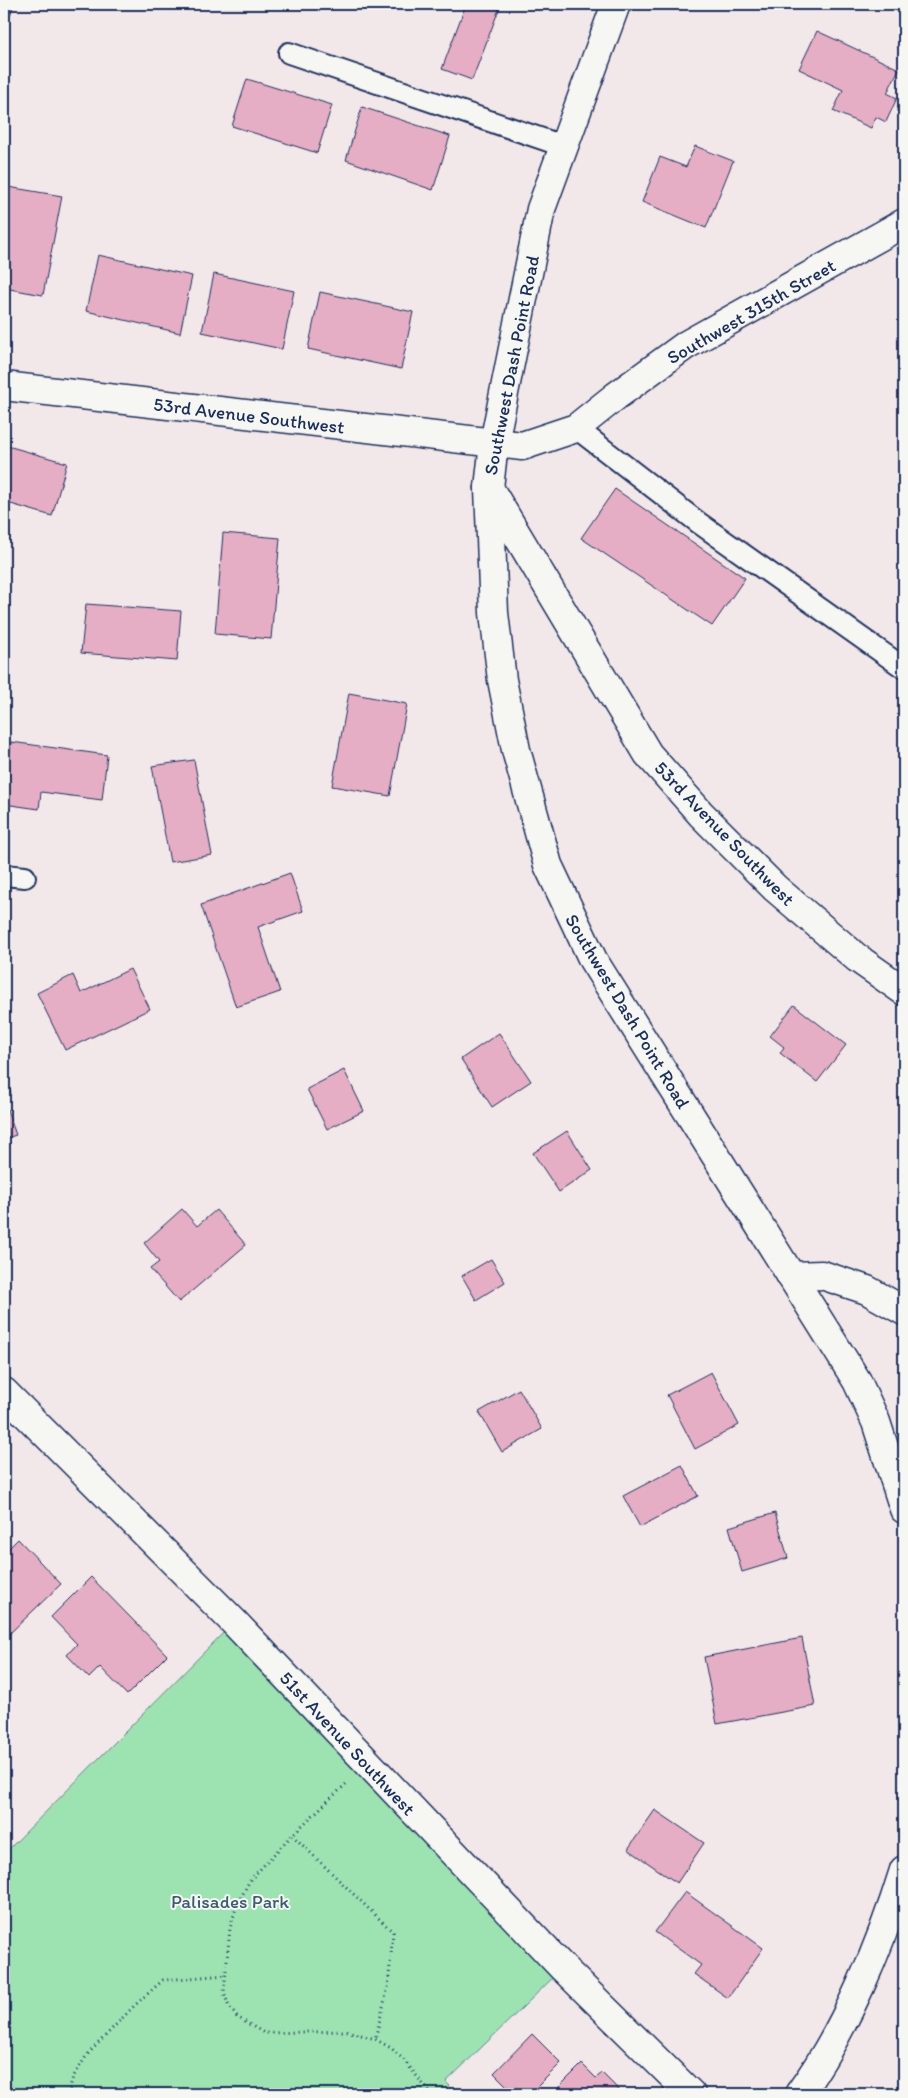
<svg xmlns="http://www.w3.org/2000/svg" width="908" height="2098" viewBox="0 0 908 2098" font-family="Itim,sans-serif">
  <rect width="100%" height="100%" fill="#f3e8e9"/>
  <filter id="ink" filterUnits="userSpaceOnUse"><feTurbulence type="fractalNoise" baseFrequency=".02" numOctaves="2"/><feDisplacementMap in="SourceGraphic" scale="10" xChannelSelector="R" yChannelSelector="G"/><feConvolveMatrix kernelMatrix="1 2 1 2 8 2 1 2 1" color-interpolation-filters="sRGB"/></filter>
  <g filter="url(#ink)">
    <!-- green -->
    <polygon fill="#9de3b1" stroke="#5c8988" points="234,1622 563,1968 446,2082 458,2094 4,2094 4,1854"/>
    <!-- building -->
    <g fill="#e6aec4" stroke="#1b2f5e">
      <polygon points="4,4 14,4 4,32"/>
      <polygon points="466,4 501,4 472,80 442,69"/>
      <polygon points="817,31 899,69 887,93 897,98 886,122 876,117 871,128 833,111 843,90 799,69"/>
      <polygon points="247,79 332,105 317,153 232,126"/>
      <polygon points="362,107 450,136 433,190 346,160"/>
      <polygon points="695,146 733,161 706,228 642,202 660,157 686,167"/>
      <polygon points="8,187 62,196 43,295 4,288 4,213"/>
      <polygon points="98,255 192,276 180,333 86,311"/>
      <polygon points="214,274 294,291 282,349 202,332"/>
      <polygon points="320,292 413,312 401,369 308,349"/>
      <polygon points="4,445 67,463 52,516 4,502"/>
      <polygon points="615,489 745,578 712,626 581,538"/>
      <polygon points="223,533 280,538 271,639 215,634"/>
      <polygon points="86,604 181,611 177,661 81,653"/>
      <polygon points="349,693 407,704 390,796 332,786"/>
      <polygon points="11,742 107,755 102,800 41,792 39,809 4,804"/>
      <polygon points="194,760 212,855 170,862 152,766"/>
      <polygon points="290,873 303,911 258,927 280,992 236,1007 201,905"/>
      <polygon points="130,969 150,1009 65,1050 37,993 73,975 81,993"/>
      <polygon points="794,1005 846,1045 817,1082 780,1053 784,1047 770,1036"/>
      <polygon points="499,1033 531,1081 492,1107 461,1059"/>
      <polygon points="344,1070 364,1111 327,1129 307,1089"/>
      <polygon points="4,1074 11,1093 4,1095"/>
      <polygon points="4,1101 16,1135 4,1139"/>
      <polygon points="567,1131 592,1170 559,1192 533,1153"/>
      <polygon points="182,1209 197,1226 216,1210 246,1245 179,1302 150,1269 159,1262 144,1243"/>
      <polygon points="491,1259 505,1282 476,1300 462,1276"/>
      <polygon points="711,1372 739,1425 695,1449 667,1395"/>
      <polygon points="519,1389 542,1429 502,1452 479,1412"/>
      <polygon points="682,1465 698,1496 640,1527 623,1496"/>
      <polygon points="775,1513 788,1558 742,1572 729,1527"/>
      <polygon points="18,1539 61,1584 7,1636 4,1633 4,1553"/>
      <polygon points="91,1577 167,1655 127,1695 100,1667 89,1678 67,1655 77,1644 51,1617"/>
      <polygon points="802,1638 815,1706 717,1724 704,1657"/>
      <polygon points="655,1810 704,1843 677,1883 628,1849"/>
      <polygon points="685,1892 763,1948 728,1998 694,1974 701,1965 655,1932"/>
      <polygon points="532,2034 561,2063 530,2094 515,2094 494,2073"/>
      <polygon points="582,2064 596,2078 602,2073 623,2094 552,2094"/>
    </g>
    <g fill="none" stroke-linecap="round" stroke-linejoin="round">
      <defs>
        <g id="service">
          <polyline points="289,53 563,146"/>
          <polyline points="576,428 699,523 904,668"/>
          <polyline points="4,875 25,877"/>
        </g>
        <g id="minor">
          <polyline points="4,386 522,446 576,428 616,396 686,345 904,223"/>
          <polyline points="489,488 648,754 701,814 775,888 857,958 904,991"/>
          <polyline points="791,1276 822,1275 867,1290 904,1311"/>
          <polyline points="4,1392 234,1622 563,1968 691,2094"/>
        </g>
        <g id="secondary">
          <polyline points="616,4 541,209 494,443 489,488 494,613 502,680 516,750 548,865 593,960 857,1381 876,1422 904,1509"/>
          <path d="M799,2094C845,2031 881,1945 904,1870"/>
        </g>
      </defs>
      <!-- service casing -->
      <use href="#service" stroke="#1b2f5e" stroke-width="24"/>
      <!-- minor casing -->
      <use href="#minor" stroke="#1b2f5e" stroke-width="31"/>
      <!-- secondary casing -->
      <use href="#secondary" stroke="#1b2f5e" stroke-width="31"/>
      <!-- path -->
      <g stroke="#1b2f5e" stroke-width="3" stroke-dasharray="1 4" stroke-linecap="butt">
        <polyline points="346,1784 292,1835 250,1880 237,1905 230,1928 224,1992 229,2007 237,2017 264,2033 347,2031 375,2039 391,2048 404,2060 431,2094"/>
        <polyline points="292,1835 393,1932 388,1987 375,2039"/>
        <polyline points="68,2094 73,2077 87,2055 134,2006 163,1980 227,1975"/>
      </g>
      <!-- service -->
      <use href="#service" stroke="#f6f6f2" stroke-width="20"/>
      <!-- minor -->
      <use href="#minor" stroke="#f6f6f2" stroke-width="28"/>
      <!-- secondary -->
      <use href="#secondary" stroke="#f6f6f2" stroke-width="28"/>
    </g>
  </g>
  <g text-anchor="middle" stroke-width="4" stroke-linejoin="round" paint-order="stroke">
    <!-- street labels -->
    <g font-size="19" fill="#1b2f5e" stroke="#f6f6f2">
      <text transform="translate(751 311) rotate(-30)" y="7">Southwest 315th Street</text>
      <text transform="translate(511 365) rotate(-79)" y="7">Southwest Dash Point Road</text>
      <text transform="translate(249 415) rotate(7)" y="7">53rd Avenue Southwest</text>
      <text transform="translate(725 833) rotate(46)" y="7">53rd Avenue Southwest</text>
      <text transform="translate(628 1011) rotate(59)" y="7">Southwest Dash Point Road</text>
      <text transform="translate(348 1743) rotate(47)" y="7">51st Avenue Southwest</text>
    </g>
    <!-- park labels -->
    <g font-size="19" fill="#3c5c73" stroke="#f6f6f2">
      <text x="230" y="1908">Palisades Park</text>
    </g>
  </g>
  <!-- margin -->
  <rect width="908" height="2098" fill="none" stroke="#f6f6f2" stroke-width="20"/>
  <rect x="10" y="10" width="888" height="2078" fill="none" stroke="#1b2f5e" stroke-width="2" filter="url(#ink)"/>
</svg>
